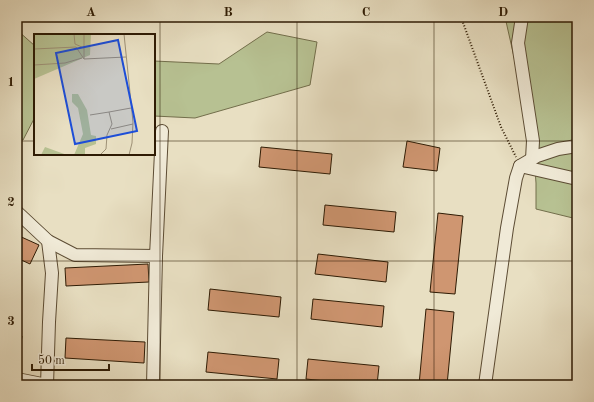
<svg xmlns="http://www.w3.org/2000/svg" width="594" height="402" viewBox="0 0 594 402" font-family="'Old Standard TT',serif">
  <rect width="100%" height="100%" fill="#e8dfc2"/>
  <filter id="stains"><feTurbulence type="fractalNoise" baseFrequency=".005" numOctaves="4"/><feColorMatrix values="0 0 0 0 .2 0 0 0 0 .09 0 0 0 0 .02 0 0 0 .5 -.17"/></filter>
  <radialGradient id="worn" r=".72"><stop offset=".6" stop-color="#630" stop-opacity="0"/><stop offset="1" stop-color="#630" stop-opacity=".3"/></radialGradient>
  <!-- green -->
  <g fill="#b7c192" stroke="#726e4b">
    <polygon points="505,17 577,17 577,219 536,209 536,183 533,141"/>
    <polygon points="17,30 35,46 35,117 23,140 17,138"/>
    <polygon points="267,32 317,42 310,85 195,118 154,116 154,61 219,64"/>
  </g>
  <!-- building -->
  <g fill="#cf9671" stroke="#2e1b04">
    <polygon points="407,141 440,148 437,171 403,167"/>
    <polygon points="261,147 332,154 330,174 259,167"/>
    <polygon points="325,205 396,212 394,232 323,225"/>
    <polygon points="438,213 463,216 455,294 430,292"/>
    <polygon points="17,235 39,245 30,264 17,258"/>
    <polygon points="318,254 388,262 386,282 315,274"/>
    <polygon points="148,264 149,282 66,286 65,268"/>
    <polygon points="210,289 281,297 279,317 208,310"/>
    <polygon points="313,299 384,306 382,327 311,319"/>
    <polygon points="426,309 454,312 447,385 419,385"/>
    <polygon points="17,335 22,336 20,350 17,349"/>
    <polygon points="66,338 145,342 144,363 65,358"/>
    <polygon points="208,352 279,359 277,379 206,372"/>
    <polygon points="308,359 379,366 377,385 364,385 306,379"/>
  </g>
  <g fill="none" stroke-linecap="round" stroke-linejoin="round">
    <defs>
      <g id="minor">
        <polyline points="522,17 518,43 533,141 532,159"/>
        <polyline points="520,166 577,179"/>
        <polyline points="17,212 48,241 75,255 156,256 162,131"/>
        <polyline points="17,379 47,385"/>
        <polyline points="47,385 49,322 52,273 48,241"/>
        <polyline points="153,385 156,256"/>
        <polyline points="485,385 507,228 516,178 520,166 537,156 558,149 577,146"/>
      </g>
    </defs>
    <!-- minor casing -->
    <use href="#minor" stroke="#5c4c34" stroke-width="14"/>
    <!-- path -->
    <polyline stroke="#2e1b04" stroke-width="2" stroke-dasharray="1 2" stroke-linecap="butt" points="461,17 501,127 516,157"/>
    <!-- minor -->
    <use href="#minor" stroke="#f0ead7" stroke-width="12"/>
  </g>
  <!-- grid -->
  <path fill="none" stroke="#2e1b04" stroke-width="1" stroke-opacity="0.55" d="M160,17V385M297,17V385M434,17V385M17,141H35M154,141H577M17,261H577"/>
  <!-- overview -->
  <g transform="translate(34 34)">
    <rect width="121" height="121" fill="#e8dfc2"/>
    <path d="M0,0H57L56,21L0,45ZM38,60H44L53,76L57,101L62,102V110L51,114V121H40L49,100L44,74L38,68ZM11,113L33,121H7Z" fill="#b7c192"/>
    <path fill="none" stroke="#9e9176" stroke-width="1" d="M40,0L41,10L50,14V25M50,0V13M90,0L99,88L98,109L95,121M0,15L42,13L50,25M50,25L92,23M0,31L31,29L48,24M75,78L97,74M56,81L75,78L78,90L73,101L72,115L66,121M77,95L99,90"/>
    <path fill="#1d4ed8" fill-opacity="0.15" stroke="#1d4ed8" stroke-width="2" d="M84,6L103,97L41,110L22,19Z"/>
    <rect width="121" height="121" fill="none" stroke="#2e1b04" stroke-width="2"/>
  </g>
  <!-- margin -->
  <rect width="594" height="402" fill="none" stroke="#e8dfc2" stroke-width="44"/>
  <!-- scale -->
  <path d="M32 364v6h77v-6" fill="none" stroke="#2e1b04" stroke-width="2"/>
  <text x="38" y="364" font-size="12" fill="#2e1b04" stroke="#f0ead7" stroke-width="3" paint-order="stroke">50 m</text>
  <rect x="22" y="22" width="550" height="358" fill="none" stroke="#2e1b04" stroke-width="1.5"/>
  <g font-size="13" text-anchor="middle" font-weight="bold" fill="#2e1b04">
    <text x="91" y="16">A</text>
    <text x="228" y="16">B</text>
    <text x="366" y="16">C</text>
    <text x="503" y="16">D</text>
    <text x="11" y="86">1</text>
    <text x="11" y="206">2</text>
    <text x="11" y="325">3</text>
  </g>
  <rect width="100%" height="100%" filter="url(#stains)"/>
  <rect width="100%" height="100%" fill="url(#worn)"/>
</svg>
